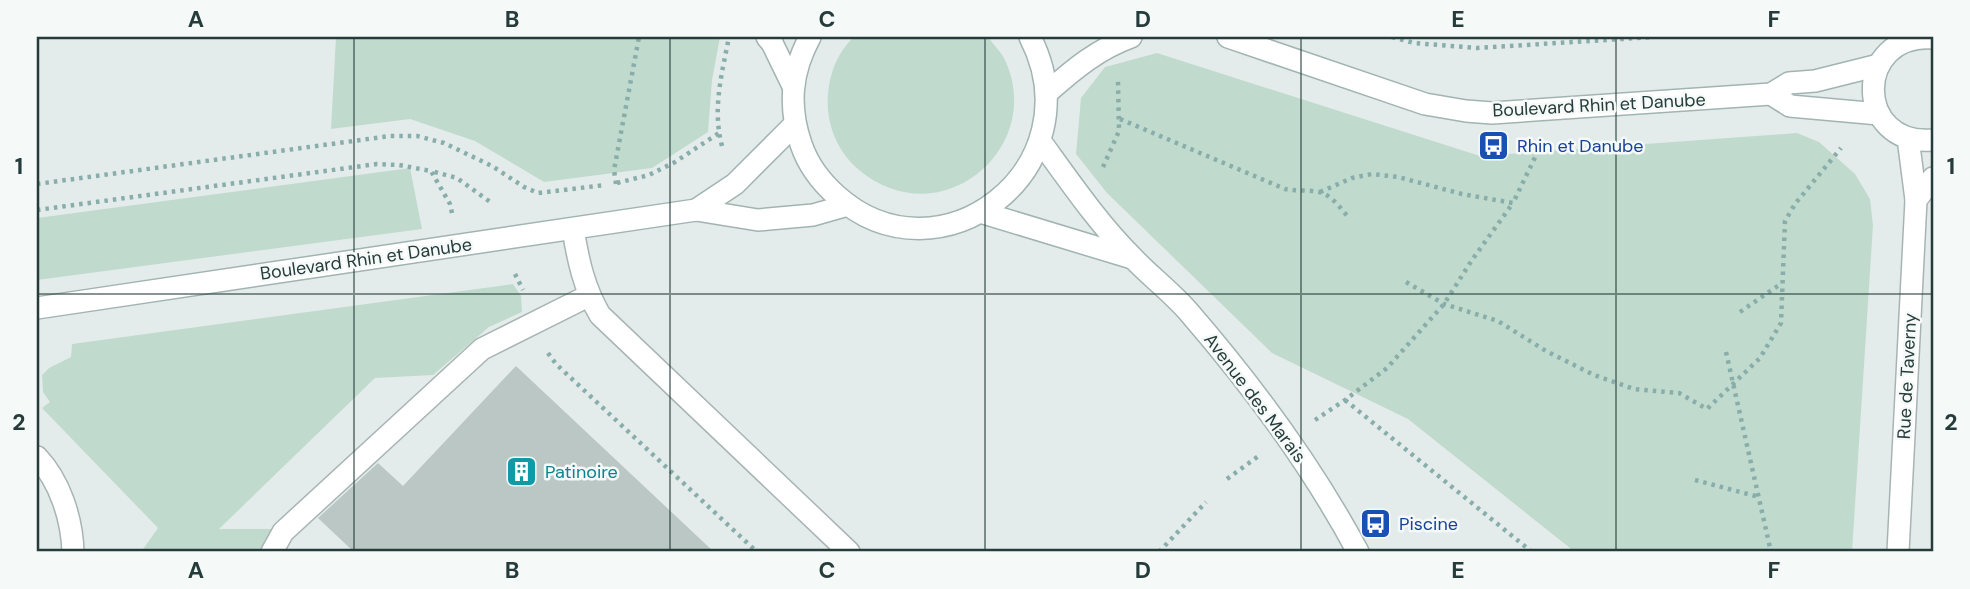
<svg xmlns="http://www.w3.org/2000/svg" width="1970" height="589" viewBox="0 0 1970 589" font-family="'DM Sans',sans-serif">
  <rect width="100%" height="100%" fill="#e4eceb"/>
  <!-- green -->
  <g fill="#c0dbcd">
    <polygon points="336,37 720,37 712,80 708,132 652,168 544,182 475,141 410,119 331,129"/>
    <path d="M854,37H988C993,44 1000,51 1004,58C1048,147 940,238 859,170C841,155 830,133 828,110C826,84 834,55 854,37Z"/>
    <polygon points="1157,53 1480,156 1797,133 1819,142 1855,174 1870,199 1873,225 1852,552 1575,552 1408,419 1272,353 1107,193 1076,154 1081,98 1105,67"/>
    <polygon points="410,168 422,229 37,280 37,218"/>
    <polygon points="513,284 521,296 522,312 489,327 433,375 375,378 219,529 276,529 261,552 141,552 158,528 42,408 50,402 43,392 42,375 49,368 71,357 72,344"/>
  </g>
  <!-- building -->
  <polygon fill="#bac7c4" points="516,366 714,552 354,552 318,518 378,463 403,486"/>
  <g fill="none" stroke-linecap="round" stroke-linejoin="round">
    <defs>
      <g id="lane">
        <path d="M573,229C578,260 584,288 600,315L849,552"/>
        <path d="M37,457C60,481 72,519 73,552"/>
        <polyline points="272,552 283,532 482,349 588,296"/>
      </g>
      <g id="street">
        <polyline points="1916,200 1933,178"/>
        <polyline points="1898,552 1916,200 1908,138"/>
      </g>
      <g id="secondary">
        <polyline points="767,37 772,43 793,86"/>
        <path d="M810,37C791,72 788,106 801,144C808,165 821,182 837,196C940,288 1097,168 1030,37"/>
        <polyline points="1228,37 1425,104 1466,111 1492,113 1771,94 1789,83 1815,81 1879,65"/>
        <path d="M1933,38C1853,33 1854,147 1933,140"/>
        <path d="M1048,92C1074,69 1098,49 1131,37"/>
        <polyline points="1771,94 1790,106 1879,114"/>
        <path d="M1041,142C1070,182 1098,223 1133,258C1150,276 1170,291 1187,310C1252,385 1311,464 1358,552"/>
        <polyline points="696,210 735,184 794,125"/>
        <polyline points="980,212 1132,258"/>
        <polyline points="37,308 696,210 758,220 813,215 848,205"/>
      </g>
    </defs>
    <!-- lane casing -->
    <use href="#lane" stroke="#a7b4b3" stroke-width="24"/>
    <!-- street casing -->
    <use href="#street" stroke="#a7b4b3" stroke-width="24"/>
    <!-- secondary casing -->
    <use href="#secondary" stroke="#a1b4b1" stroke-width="24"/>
    <!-- path -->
    <g stroke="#88adaa" stroke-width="4.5" stroke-dasharray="3.5 5" stroke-linecap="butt">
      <polyline points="1392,37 1414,43 1477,48 1654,37"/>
      <path d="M1120,119L1285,189C1296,191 1310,190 1319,192C1332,195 1341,209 1349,218"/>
      <path d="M722,146C712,109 722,73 729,37"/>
      <polyline points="1103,167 1119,131 1118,81"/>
      <polyline points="617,183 649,175 675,162 719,133"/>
      <polyline points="37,184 390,136 417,136 444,143 492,166 524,187 538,193 605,185"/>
      <polyline points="616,184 614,170 639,37"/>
      <polyline points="1320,192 1352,178 1372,174 1398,177 1462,194 1513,203 1541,145"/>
      <polyline points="37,210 377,164 399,165 431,171"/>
      <polyline points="452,213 450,204 431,171 457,178 493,204"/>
      <polyline points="515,274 523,290"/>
      <polyline points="1406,282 1444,304 1498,321 1546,351 1594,375 1634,389 1679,393 1707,409 1760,358 1781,323 1785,221 1795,204 1841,148"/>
      <polyline points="1740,312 1782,283"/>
      <polyline points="1726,352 1771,552"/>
      <polyline points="548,353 556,364 757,552"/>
      <polyline points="1345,400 1532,552"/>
      <polyline points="1315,420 1345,400 1387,368 1444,304 1472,260 1513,203"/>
      <polyline points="1227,479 1260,455"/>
      <polyline points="1695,480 1759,497"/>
      <polyline points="1159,552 1206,502"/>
    </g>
    <!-- lane -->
    <use href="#lane" stroke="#fff" stroke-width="21"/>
    <!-- street -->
    <use href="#street" stroke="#fff" stroke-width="21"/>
    <!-- secondary -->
    <use href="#secondary" stroke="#fff" stroke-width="21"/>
  </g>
  <!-- grid -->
  <path fill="none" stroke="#253c3b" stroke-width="2" stroke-opacity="0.55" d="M354,37V552M670,37V552M985,37V552M1301,37V552M1616,37V552M37,294H1933"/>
  <!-- icons -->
  <defs>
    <symbol id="bus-square" viewBox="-11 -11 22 22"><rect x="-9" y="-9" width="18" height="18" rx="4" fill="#1a4fb4" stroke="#f5f9f8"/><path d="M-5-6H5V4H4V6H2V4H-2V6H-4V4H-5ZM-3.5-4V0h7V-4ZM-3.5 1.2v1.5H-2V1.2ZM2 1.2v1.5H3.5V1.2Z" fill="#fff"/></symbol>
    <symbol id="building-square" viewBox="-11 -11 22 22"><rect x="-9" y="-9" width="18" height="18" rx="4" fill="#0f9aa8" stroke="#f5f9f8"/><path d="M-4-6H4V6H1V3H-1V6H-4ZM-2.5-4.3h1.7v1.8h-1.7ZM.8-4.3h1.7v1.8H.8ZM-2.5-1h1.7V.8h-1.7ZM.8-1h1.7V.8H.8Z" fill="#fff"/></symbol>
  </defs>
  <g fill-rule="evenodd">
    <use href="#bus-square" x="1476" y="128" width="35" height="35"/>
    <use href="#building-square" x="504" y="454" width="35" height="35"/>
    <use href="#bus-square" x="1358" y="506" width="35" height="35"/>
  </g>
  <g text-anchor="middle" stroke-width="5" stroke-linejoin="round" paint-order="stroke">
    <!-- street labels -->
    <g font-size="18" fill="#253c3b" stroke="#f5f9f8">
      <text transform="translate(1599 105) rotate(-3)" y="6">Boulevard Rhin et Danube</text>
      <text transform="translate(366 259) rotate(-8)" y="6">Boulevard Rhin et Danube</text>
      <text transform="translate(1907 376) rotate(-87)" y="6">Rue de Taverny</text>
      <text transform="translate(1255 398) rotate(53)" y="6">Avenue des Marais</text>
    </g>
    <!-- transit labels -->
    <g font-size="18" fill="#164399" stroke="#f5f9f8" text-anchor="start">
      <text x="1517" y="152">Rhin et Danube</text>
      <text x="1399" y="530">Piscine</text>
    </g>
    <!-- culture labels -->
    <g font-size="18" fill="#0d838f" stroke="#f5f9f8" text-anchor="start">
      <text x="545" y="478">Patinoire</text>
    </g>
  </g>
  <!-- border -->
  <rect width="1970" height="589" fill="none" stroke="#f5f9f8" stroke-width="77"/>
  <rect x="38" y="38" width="1894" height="512" fill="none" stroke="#253c3b" stroke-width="2.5"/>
  <g font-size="23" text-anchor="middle" font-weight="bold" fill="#253c3b">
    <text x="196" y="27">A</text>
    <text x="512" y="27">B</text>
    <text x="827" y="27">C</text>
    <text x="1143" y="27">D</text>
    <text x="1458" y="27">E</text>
    <text x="1774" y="27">F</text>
    <text x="19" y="174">1</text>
    <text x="1951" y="174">1</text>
    <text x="19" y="430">2</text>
    <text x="1951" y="430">2</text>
    <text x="196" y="578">A</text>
    <text x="512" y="578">B</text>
    <text x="827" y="578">C</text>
    <text x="1143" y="578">D</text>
    <text x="1458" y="578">E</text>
    <text x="1774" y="578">F</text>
  </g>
</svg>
